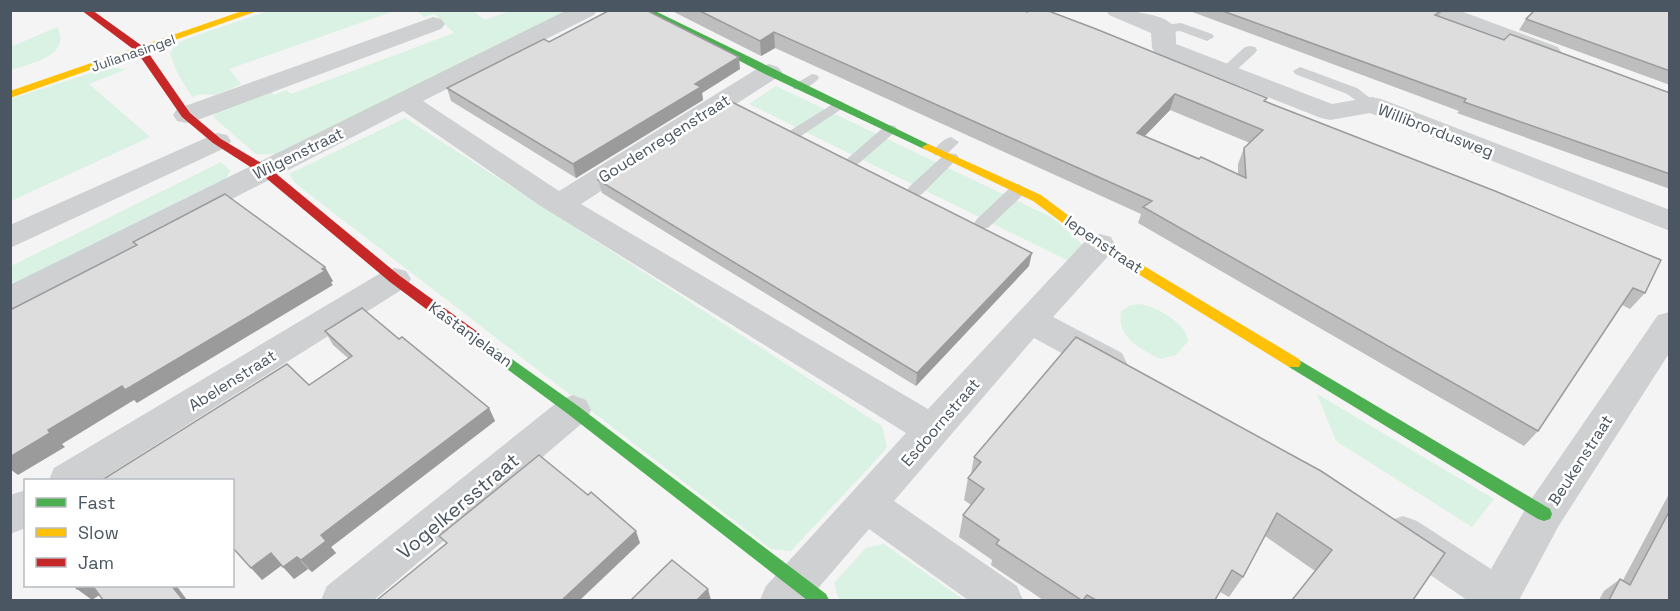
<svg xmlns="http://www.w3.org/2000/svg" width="1680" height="611" viewBox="0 0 1680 611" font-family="'Space Grotesk',sans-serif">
  <rect width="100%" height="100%" fill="#f4f4f4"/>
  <!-- green -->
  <g fill="#d9f2e3">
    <polygon points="268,11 394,11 229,69 241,84 216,95 202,94 192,97 178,74 170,54 174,46 186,39"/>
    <polygon points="417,11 473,11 485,20 510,11 572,11 277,154 256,154 213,117 217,111 269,89 274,95 287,90 291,94 454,33 434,14 424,17"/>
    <path d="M57,27C73,55 30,64 11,70V47Z"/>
    <polygon points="116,68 127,69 89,84 150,137 11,201 10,99 103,69"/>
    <polygon points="776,86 1053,218 1083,245 1069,261 749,104"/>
    <polygon points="405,118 882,426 887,448 791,551 771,549 296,184 289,174"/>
    <polygon points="221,162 230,171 224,183 11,290 11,266"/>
    <path d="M1140,304C1158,308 1185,322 1188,341L1176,355L1161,359C1141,350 1116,337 1121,311L1131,305Z"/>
    <polygon points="1317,394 1494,499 1472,527 1336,441"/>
    <polygon points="884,544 964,600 839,600 834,583 866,548"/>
  </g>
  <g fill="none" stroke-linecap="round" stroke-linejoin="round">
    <!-- lane -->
    <g fill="#ced0d2" fill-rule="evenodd">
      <polygon points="1181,23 1212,34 1214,37 1207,41 1180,31 1163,33 1157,29 1163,25"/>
      <polygon points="1250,46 1255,47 1257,50 1255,53 1231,75 1224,86 1214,86 1212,83 1221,69 1245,47"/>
      <polygon points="1300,67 1357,88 1379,105 1377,108 1367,108 1347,94 1295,74 1293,71"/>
      <path d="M812,74L817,75L819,78C813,85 803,91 794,89L792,86Z"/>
      <polygon points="838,101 843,102 845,105 843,108 801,136 791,136 789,133 791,130"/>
      <polygon points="890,125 895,126 897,129 895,132 858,164 848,164 845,161 848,158 885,126"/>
      <path d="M951,137L959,142L948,153L956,154L959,157L921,195H909L907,191L909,187L943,156L935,155L932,152C937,146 943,139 951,137Z"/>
      <polygon points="1019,184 1027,189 1025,193 988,228 976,228 974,224 976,220 1013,185"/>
    </g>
    <!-- street -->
    <g fill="#ced0d2" fill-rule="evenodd">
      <polygon points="567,10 597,10 594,15 423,101 559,191 760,67 769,64 778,67 782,72 778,77 581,204 928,409 1089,237 1100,234 1111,237 1115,245 1111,253 1053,317 1122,353 1127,363 1122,373 1110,377 1098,373 1034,338 894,501 1017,586 1023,600 968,600 869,529 808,600 760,600 766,586 906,433 539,205 403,111 22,307 10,311 10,285"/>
      <path d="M1106,10C1120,10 1169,12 1175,29C1176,33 1176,40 1176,44L1332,104L1372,97L1381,99L1670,210V231L1370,113L1330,120L1321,118L1155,53L1152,48L1151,33L1109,15Z"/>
      <polygon points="1424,10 1458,10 1558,47 1561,52 1558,57 1549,59 1540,57 1427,15"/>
      <polygon points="433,17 441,19 445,24 441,29 195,121 186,123 177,121 173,115 177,109"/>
      <polygon points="217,133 227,135 231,141 227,147 10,248 10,225"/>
      <polygon points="395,268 406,271 411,279 406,287 100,480 49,480 54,468 384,271"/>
      <polygon points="1670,312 1670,352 1558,527 1519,600 1467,600 1389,547 1383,534 1389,521 1403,516 1417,521 1491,569 1530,501 1658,315"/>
      <polygon points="573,395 586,400 591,410 586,420 374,600 321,600 327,586 560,400"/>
      <polygon points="26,490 26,528 10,534 10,495"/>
    </g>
    <!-- fast -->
    <g fill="#4caf50" fill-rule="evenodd">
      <polygon points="641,10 653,10 934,147 928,150 924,149 765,74"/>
      <polygon points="474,332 578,406 826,594 829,600 807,600 568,414 469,341 467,337 469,333"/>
      <polygon points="1294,357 1550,509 1552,514 1550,519 1544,521 1538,519 1289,367 1287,363 1289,359"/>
    </g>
    <!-- slow -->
    <g fill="#ffc107" fill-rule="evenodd">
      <polygon points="245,10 260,10 10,98 10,91"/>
      <polygon points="928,144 1041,195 1104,242 1299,359 1301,363 1299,367 1289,367 1096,248 1033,201 924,149 922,147"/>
    </g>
    <!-- jam -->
    <polygon fill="#c62828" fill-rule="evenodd" points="81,10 92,10 145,48 190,113 221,139 268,167 400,276 479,333 481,337 479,341 469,341 390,282 260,173 213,143 182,117 137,52"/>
  </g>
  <!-- wall -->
  <g fill="#bebebf" fill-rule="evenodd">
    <path d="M670,10H1024L1266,101L1645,293L1630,309L1622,305L1538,431L1524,446L1138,223L1141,214L775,48L761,56ZM1170,110L1250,143L1244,148L1238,164V174L1145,136Z"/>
    <polygon points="1187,10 1443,10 1439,16 1504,40 1670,93 1670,189 1457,113 1459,111"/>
    <polygon points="1670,10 1670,85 1519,30 1526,19"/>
    <polygon points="549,42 740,69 702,93 703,100 576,178 451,101 447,88"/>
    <polygon points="598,180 1029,266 916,386 602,193"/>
    <polygon points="325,331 399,339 489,408 495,421 331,547 336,553 312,572 308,569 294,579 282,565 262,580 309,385 349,359 333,345"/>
    <polygon points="1076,337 1445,553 1315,571 1265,536 1243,577 1229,597 1220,592 1215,600 1043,600 991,565 992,560 959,537 963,515 971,505 964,500 968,478 971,474 974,457"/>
    <polygon points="1670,492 1670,600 1599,600 1604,591 1620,579 1623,580"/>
  </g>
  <!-- shaded-wall -->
  <g fill="#9b9b9b">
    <polygon points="774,32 775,48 761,56 760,41"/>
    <polygon points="739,57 740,69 702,93 703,100 576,178 573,164 695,84"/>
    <polygon points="1175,94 1170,110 1132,149 1137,133"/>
    <polygon points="1032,253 1029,266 916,386 917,373"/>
    <polygon points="325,267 333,281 331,283 333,285 137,403 134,400 62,444 65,447 18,475 10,469 10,457 48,430 122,386"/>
    <polygon points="489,408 495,421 331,547 336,553 312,572 301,560 321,535"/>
    <polygon points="636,531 640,543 580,600 562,600"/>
    <polygon points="271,553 282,565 262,580 251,568"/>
    <polygon points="297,557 308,569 294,579 283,567"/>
    <polygon points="82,585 95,585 104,592 92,600 77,589"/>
    <polygon points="171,585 176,585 187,600 183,600"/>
    <polygon points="708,589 711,600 697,600"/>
  </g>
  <!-- building -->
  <g fill="#ddddde" stroke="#9b9b9b" stroke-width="1.5" fill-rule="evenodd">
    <polygon points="610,10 646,10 739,57 695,84 701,87 573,164 447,88 544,39 549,42"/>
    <path d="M698,10H1024L1027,12L1030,10H1046L1096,29L1267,98L1264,101L1495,191L1661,260L1645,293L1633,288L1538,431L1143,207L1152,201L774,32L760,41ZM1175,94L1263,130L1244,148L1246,178L1201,157L1199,159L1137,133Z"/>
    <polygon points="1220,10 1442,10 1435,15 1504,40 1510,34 1670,93 1670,174 1464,102 1466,99"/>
    <polygon points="1535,10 1670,10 1670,71 1526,19"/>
    <polygon points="726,99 1032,253 917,373 598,180"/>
    <polygon points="225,194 325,267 322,269 325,271 125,390 122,386 48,430 50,433 10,457 10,310 137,245 133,242"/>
    <polygon points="362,308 399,339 402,337 489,408 321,535 326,541 301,560 297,557 283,567 271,553 251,568 232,547 232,480 102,480 287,364 309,385 352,356 325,331"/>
    <polygon points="1076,337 1321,471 1445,553 1413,600 1292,600 1332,550 1277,513 1243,577 1232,570 1215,600 1096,600 1087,595 1083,600 1081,600 996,544 999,540 963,515 984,489 968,478 981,462 974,457"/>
    <polygon points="539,455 588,495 591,492 636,531 562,600 377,600 447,543 439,536"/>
    <polygon points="1670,510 1670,600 1609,600 1620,579 1630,585"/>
    <polygon points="672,560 708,589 697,600 631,600"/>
    <polygon points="74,585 82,585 77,589"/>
    <polygon points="92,585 171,585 183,600 103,600"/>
  </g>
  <g text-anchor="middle" stroke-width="5" stroke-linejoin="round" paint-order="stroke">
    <!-- far-street labels -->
    <g font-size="14" fill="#4a5661" stroke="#fff">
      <text transform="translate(133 53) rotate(-19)" y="5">Julianasingel</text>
    </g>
    <!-- street labels -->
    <g font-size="16" fill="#4a5661" stroke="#fff">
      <text transform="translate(1436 130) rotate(21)" y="6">Willibrordusweg</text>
      <text transform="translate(664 138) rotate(-32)" y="6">Goudenregenstraat</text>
      <text transform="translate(298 153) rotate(-26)" y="6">Wilgenstraat</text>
      <text transform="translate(1104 244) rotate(34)" y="6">Iepenstraat</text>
      <text transform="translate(471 334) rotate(36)" y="6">Kastanjelaan</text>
      <text transform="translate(232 380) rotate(-32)" y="6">Abelenstraat</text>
      <text transform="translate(940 422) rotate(-49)" y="6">Esdoornstraat</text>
      <text transform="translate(1580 460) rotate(-57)" y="6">Beukenstraat</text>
    </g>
    <!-- near-street labels -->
    <g font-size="20" fill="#4a5661" stroke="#fff">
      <text transform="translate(458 506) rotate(-40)" y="7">Vogelkersstraat</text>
    </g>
  </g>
  <!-- border -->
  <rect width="1680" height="611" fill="none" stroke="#4a5661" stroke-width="24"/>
  <!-- legend -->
  <rect x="24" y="479" width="210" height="108" fill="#ffffff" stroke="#b7bbc0" stroke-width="1.5"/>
  <rect x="36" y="498" width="30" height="9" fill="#4caf50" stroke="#b7bbc0" stroke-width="1.5"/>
  <text x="78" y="509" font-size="18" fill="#4a5661">Fast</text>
  <rect x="36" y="528" width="30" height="9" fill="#ffc107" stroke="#b7bbc0" stroke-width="1.5"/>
  <text x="78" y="539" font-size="18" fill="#4a5661">Slow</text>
  <rect x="36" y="558" width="30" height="9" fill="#c62828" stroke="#b7bbc0" stroke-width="1.5"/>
  <text x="78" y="569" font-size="18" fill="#4a5661">Jam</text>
</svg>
